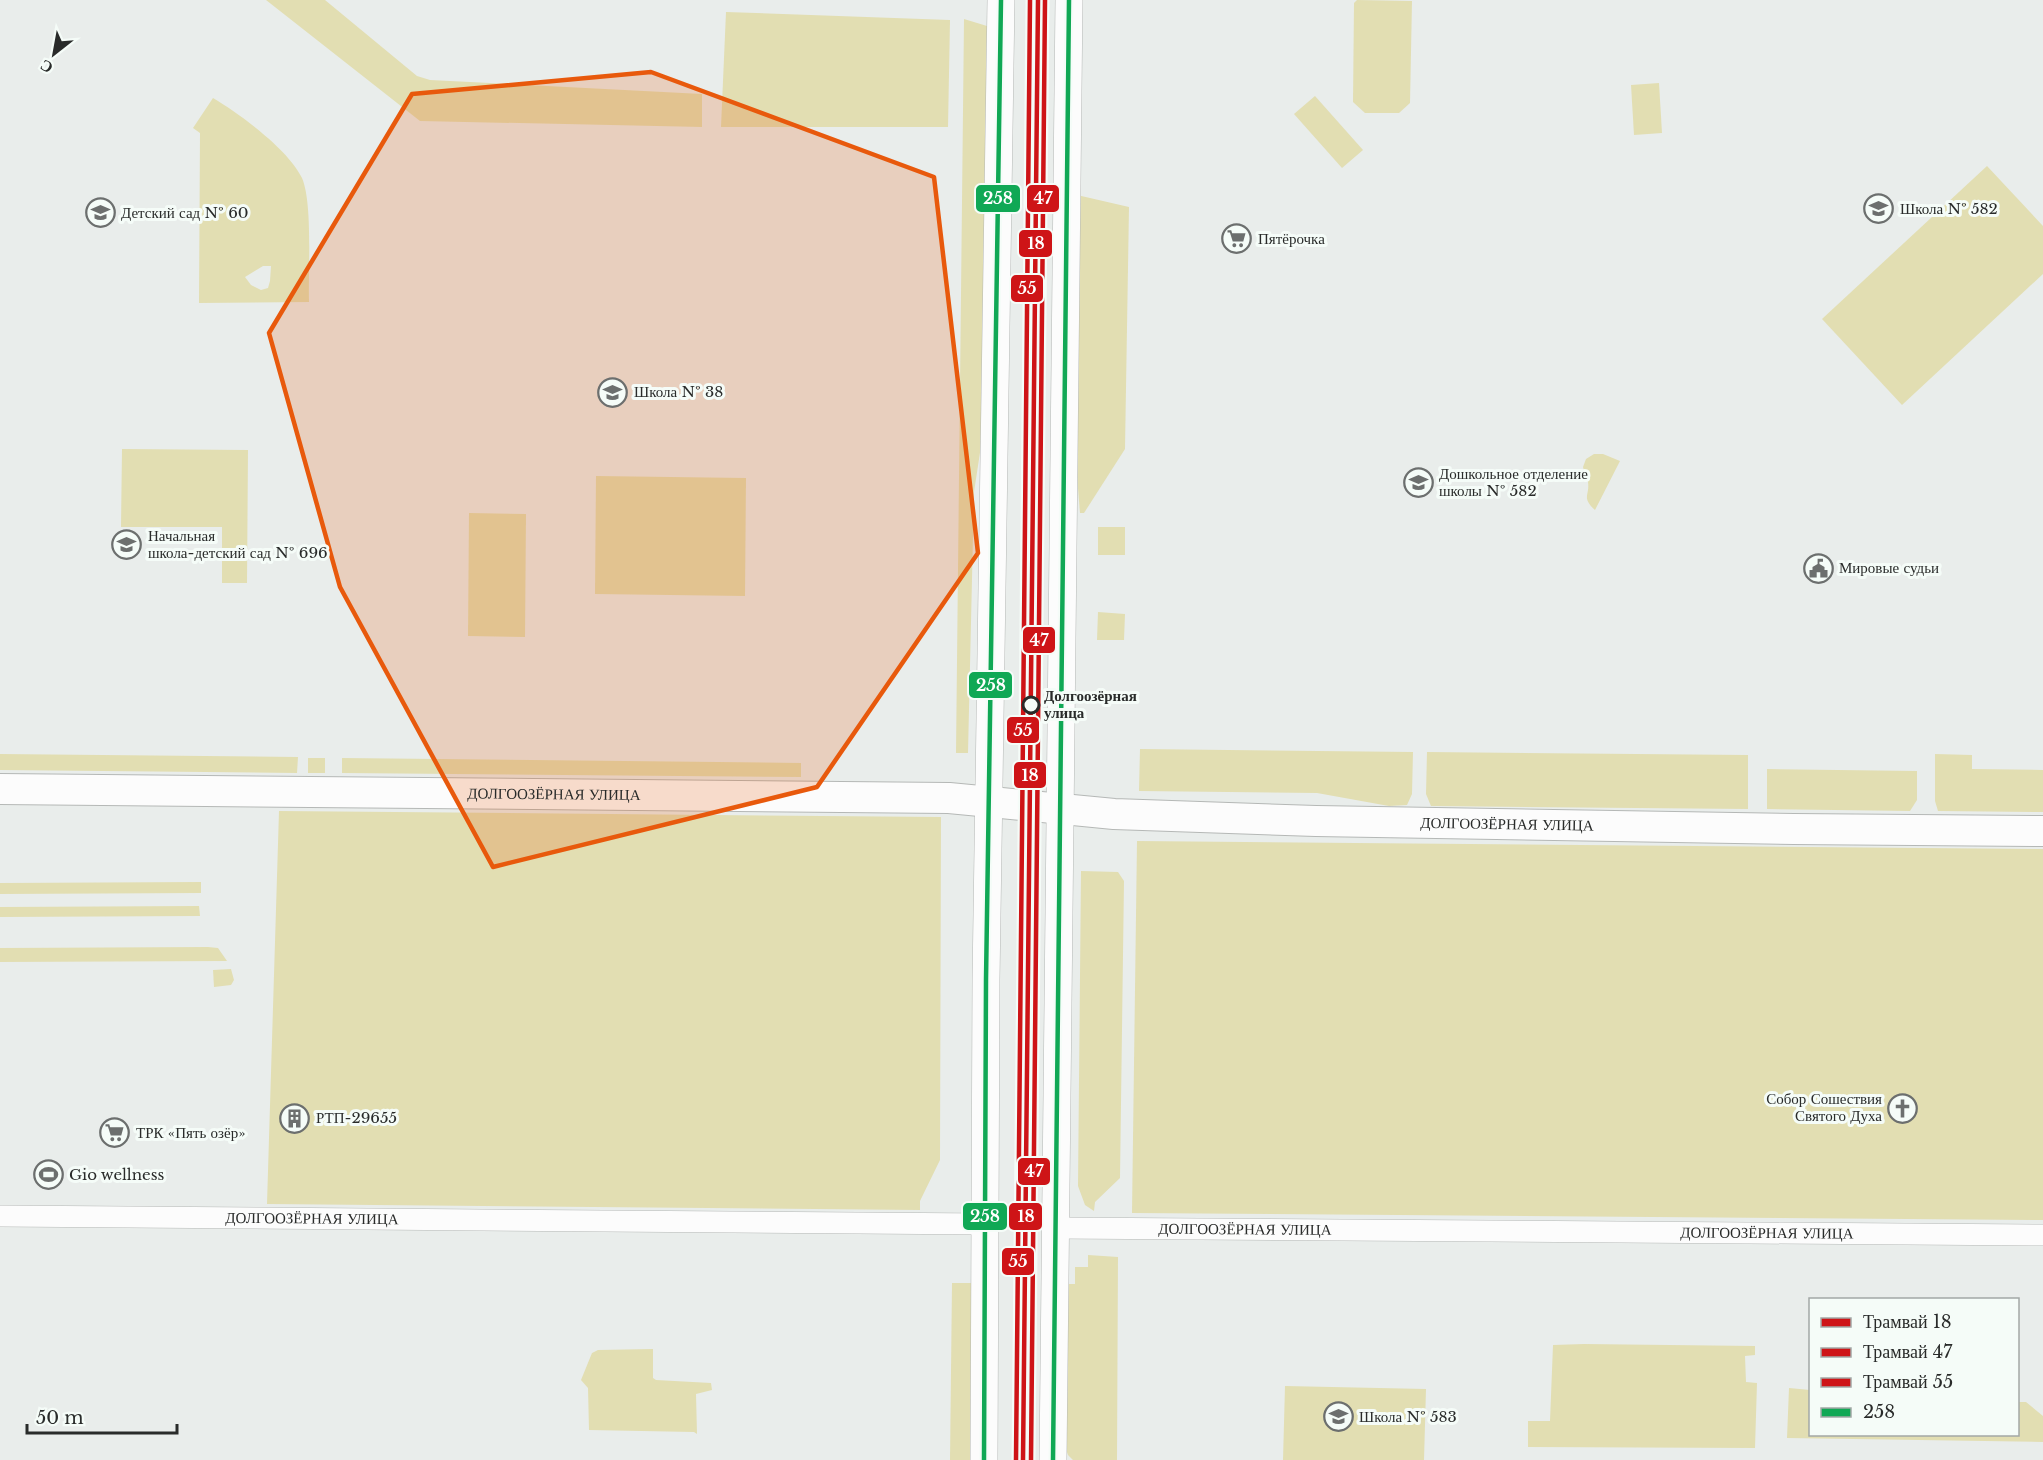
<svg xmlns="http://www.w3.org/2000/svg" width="2043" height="1460" viewBox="0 0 2043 1460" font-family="'Libre Baskerville',serif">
  <rect width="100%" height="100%" fill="#e9edeb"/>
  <!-- green -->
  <g fill="#e2deb2" fill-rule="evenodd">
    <polygon points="266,0 325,0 417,76 430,80 702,94 702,127 420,121"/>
    <polygon points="1357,0 1412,1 1410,103 1399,113 1365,113 1353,102 1354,3"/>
    <polygon points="726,12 950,20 948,127 721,127"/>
    <polygon points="964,19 987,26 983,433 974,492 968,753 956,753"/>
    <polygon points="1659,83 1662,133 1634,135 1631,85"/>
    <polygon points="1315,96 1363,150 1342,168 1294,114"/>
    <path d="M213,98C240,114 289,150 302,178C313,204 308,272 309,302L199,303L200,133L193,128ZM263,266H271L270,281L268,288L261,290L251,285L245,277Z"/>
    <polygon points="1987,166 2043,226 2043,274 1902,405 1822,319"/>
    <polygon points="1077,195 1129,207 1125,449 1084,513 1080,513 1074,439"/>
    <polygon points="122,449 248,450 247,583 222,583 222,527 121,527"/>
    <path d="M1594,454H1603L1620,461L1595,510C1581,497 1590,496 1588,482C1587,477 1584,472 1583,467L1586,459Z"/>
    <polygon points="596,476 746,478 745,596 595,594"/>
    <polygon points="469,513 526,514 525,637 468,636"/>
    <rect x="1098" y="527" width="27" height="28"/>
    <polygon points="1098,612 1125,614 1124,640 1097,640"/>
    <polygon points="1140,749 1413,752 1412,794 1407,805 1389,806 1317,793 1139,791"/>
    <polygon points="1427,752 1748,755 1748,809 1431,806 1426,794"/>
    <polygon points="0,754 298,757 297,773 0,770"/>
    <polygon points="1935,754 1972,755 1972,769 2043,770 2043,812 1938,811 1935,801"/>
    <rect x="308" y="758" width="17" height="15"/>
    <polygon points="342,758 801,763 801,777 342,773"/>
    <polygon points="1767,769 1917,771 1917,800 1910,811 1767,809"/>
    <polygon points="279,811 941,817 940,1160 920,1201 920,1210 267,1204"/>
    <polygon points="1137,841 2043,849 2043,1220 1132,1213"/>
    <polygon points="1081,871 1118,872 1124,881 1120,1178 1095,1202 1094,1211 1085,1205 1078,1186"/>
    <polygon points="201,882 201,893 0,894 0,883"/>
    <polygon points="199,906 200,916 0,917 0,907"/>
    <polygon points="208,947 218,948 227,961 0,962 0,948"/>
    <polygon points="231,969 234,980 231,985 214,987 213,970"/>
    <polygon points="1088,1255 1118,1257 1117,1460 1073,1460 1068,1455 1065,1446 1066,1284 1075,1284 1075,1267 1088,1267"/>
    <polygon points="952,1283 974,1283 973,1460 950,1460"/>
    <polygon points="1584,1344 1755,1346 1755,1355 1745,1356 1746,1382 1757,1383 1755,1448 1528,1447 1528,1421 1550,1421 1553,1345"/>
    <polygon points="653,1349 653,1378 656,1380 711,1383 712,1390 696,1394 697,1434 694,1432 589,1430 588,1388 581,1380 592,1353 598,1350"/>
    <polygon points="1285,1386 1426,1389 1424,1460 1283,1460"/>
    <polygon points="1789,1388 1810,1390 1810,1434 2018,1434 2018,1402 2026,1402 2043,1416 2043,1442 1787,1438"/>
  </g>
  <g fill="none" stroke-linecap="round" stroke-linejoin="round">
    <defs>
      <g id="minor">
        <path id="s1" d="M0,1216L985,1224"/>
        <path id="s2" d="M1057,1228L2043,1235"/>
      </g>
      <g id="tertiary">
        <polyline points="984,1460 986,980 1001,0"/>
        <polyline points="1053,1460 1069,0"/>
      </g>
      <g id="secondary">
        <path id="s3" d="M0,789L949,798L1114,814L1316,821L1794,829L2043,831"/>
      </g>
    </defs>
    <!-- minor casing -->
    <use href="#minor" stroke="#b5b8b6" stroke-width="22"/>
    <!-- tertiary casing -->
    <use href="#tertiary" stroke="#b5b8b6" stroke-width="28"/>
    <!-- secondary casing -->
    <use href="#secondary" stroke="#b5b8b6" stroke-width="32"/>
    <!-- minor -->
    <use href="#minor" stroke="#fcfcfc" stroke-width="21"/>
    <!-- tertiary -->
    <use href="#tertiary" stroke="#fcfcfc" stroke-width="27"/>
    <!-- secondary -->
    <use href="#secondary" stroke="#fcfcfc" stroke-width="30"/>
    <defs>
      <g id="bus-1">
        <polyline points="984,1460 986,980 1001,0"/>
        <polyline points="1053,1460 1069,0"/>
      </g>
    </defs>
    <!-- bus-1 casing -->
    <use href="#bus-1" stroke="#f5fcf8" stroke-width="9"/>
    <!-- bus-1 -->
    <use href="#bus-1" stroke="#10a855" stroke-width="4.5"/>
    <defs>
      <polyline id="tram-1" points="1023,1460 1038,0"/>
      <polyline id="tram-2" points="1031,1460 1045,0"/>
      <polyline id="tram-3" points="1016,1460 1030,0"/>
    </defs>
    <!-- tram-1 casing -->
    <use href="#tram-1" stroke="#f5fcf8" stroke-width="9"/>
    <!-- tram-2 casing -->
    <use href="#tram-2" stroke="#f5fcf8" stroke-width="9"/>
    <!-- tram-3 casing -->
    <use href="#tram-3" stroke="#f5fcf8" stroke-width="9"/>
    <!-- tram-1 -->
    <use href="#tram-1" stroke="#ce1417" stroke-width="4.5"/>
    <!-- tram-2 -->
    <use href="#tram-2" stroke="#ce1417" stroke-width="4.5"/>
    <!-- tram-3 -->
    <use href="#tram-3" stroke="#ce1417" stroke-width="4.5"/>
  </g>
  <!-- marked area -->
  <path fill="#e8590c" fill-opacity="0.2" stroke="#e8590c" stroke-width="4.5" stroke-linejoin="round" d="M651,72L934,177L978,553L817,787L493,867L340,587L269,333L412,94Z"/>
  <!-- icons -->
  <defs>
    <symbol id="school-ring" viewBox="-11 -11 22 22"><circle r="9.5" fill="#f5fcf8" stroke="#6c6f6e" stroke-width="1.5"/><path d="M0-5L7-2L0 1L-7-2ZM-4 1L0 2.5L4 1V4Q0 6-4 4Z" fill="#6c6f6e"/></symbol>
    <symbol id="supermarket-ring" viewBox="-11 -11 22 22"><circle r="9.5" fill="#f5fcf8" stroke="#6c6f6e" stroke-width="1.5"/><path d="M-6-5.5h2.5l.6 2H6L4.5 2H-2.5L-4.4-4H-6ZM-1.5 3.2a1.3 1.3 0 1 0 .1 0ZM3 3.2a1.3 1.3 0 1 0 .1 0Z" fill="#6c6f6e"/></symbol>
    <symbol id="civic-ring" viewBox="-11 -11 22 22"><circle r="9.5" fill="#f5fcf8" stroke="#6c6f6e" stroke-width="1.5"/><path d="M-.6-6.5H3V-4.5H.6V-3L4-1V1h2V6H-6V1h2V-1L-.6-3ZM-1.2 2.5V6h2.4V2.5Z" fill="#6c6f6e"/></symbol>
    <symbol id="church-ring" viewBox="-11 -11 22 22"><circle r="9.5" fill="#f5fcf8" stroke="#6c6f6e" stroke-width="1.5"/><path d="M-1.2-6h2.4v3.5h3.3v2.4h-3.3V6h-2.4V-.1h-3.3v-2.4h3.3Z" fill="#6c6f6e"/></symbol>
    <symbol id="building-ring" viewBox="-11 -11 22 22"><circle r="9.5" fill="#f5fcf8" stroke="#6c6f6e" stroke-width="1.5"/><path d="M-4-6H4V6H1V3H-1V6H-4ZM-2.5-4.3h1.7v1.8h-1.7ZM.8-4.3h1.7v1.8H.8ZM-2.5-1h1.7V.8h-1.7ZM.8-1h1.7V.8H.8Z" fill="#6c6f6e"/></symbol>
    <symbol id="stadium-ring" viewBox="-11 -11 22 22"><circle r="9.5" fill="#f5fcf8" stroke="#6c6f6e" stroke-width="1.5"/><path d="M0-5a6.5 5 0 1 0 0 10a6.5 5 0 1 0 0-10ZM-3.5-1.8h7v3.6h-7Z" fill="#6c6f6e"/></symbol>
  </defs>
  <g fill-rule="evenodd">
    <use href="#school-ring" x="1862" y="192" width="33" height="33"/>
    <use href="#school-ring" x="84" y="196" width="33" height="33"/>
    <use href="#supermarket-ring" x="1220" y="222" width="33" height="33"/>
    <use href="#school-ring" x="596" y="376" width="33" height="33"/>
    <use href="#school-ring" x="1402" y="466" width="33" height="33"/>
    <use href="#school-ring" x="110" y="528" width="33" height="33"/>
    <use href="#civic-ring" x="1802" y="552" width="33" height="33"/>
    <use href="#church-ring" x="1886" y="1092" width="33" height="33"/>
    <use href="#building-ring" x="278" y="1102" width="33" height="33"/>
    <use href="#supermarket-ring" x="98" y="1116" width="33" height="33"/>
    <use href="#stadium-ring" x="32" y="1158" width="33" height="33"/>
    <use href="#school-ring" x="1322" y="1400" width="33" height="33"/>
  </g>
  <!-- markers -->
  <circle fill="#f5fcf8" stroke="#292b2a" stroke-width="3" cx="1031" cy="705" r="8"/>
  <g text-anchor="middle" stroke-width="6" stroke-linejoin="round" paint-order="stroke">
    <!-- poi labels -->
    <g font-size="15" fill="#292b2a" stroke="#f5fcf8" text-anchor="start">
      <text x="1900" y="214">Школа № 582</text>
      <text x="121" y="218">Детский сад № 60</text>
      <text x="1258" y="244">Пятёрочка</text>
      <text x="634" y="397">Школа № 38</text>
      <text x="1439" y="479">Дошкольное отделение<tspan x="1439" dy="17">школы № 582</tspan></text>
      <text x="148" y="541">Начальная<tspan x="148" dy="17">школа-детский сад № 696</tspan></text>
      <text x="1839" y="573">Мировые судьи</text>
      <text x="1882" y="1104" text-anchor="end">Собор Сошествия<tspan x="1882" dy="17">Святого Духа</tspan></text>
      <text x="316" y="1123">РТП-29655</text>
      <text x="136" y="1138">ТРК «Пять озёр»</text>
      <text x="69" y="1180">Gio wellness</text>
      <text x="1359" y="1422">Школа № 583</text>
    </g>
    <!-- stop labels -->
    <g font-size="15" font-weight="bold" fill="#292b2a" stroke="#f5fcf8" text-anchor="start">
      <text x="1044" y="701">Долгоозёрная<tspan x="1044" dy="17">улица</tspan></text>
    </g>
    <!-- street labels -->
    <g font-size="15" fill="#292b2a" stroke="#f5fcf8">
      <text dy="5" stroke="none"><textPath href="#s3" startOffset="554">ДОЛГООЗЁРНАЯ УЛИЦА</textPath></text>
      <text dy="5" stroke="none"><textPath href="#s3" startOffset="1508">ДОЛГООЗЁРНАЯ УЛИЦА</textPath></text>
      <text dy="5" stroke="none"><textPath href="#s1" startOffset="312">ДОЛГООЗЁРНАЯ УЛИЦА</textPath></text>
      <text dy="5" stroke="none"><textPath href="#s2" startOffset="188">ДОЛГООЗЁРНАЯ УЛИЦА</textPath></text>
      <text dy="5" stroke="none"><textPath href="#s2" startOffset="710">ДОЛГООЗЁРНАЯ УЛИЦА</textPath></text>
    </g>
  </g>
  <g stroke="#f5fcf8" stroke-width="2">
    <rect x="975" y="184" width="46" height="29" rx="6" fill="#10a855"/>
    <rect x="1026" y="184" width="34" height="29" rx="6" fill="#ce1417"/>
    <rect x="1018" y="229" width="35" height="29" rx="6" fill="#ce1417"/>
    <rect x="1010" y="274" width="34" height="29" rx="6" fill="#ce1417"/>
    <rect x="1022" y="626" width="34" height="28" rx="6" fill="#ce1417"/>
    <rect x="968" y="671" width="45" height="28" rx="6" fill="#10a855"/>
    <rect x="1006" y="716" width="34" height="28" rx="6" fill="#ce1417"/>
    <rect x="1013" y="761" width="34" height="28" rx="6" fill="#ce1417"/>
    <rect x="1017" y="1157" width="34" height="29" rx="6" fill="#ce1417"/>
    <rect x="962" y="1202" width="46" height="29" rx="6" fill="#10a855"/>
    <rect x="1008" y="1202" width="35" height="29" rx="6" fill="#ce1417"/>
    <rect x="1001" y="1247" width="34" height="29" rx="6" fill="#ce1417"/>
  </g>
  <g font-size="16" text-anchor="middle" font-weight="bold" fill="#fff">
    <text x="998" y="204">258</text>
    <text x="1043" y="204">47</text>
    <text x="1036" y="249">18</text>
    <text x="1027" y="294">55</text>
    <text x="1039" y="646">47</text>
    <text x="991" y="691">258</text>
    <text x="1023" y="736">55</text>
    <text x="1030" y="781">18</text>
    <text x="1034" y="1177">47</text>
    <text x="985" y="1222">258</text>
    <text x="1026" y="1222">18</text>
    <text x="1018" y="1267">55</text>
  </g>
  <!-- legend -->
  <rect x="1809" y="1298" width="210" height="138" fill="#f5fcf8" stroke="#a3a8a6" stroke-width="1.5"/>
  <rect x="1821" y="1318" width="30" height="9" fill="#ce1417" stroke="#a3a8a6" stroke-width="1.5"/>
  <text x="1863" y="1328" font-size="18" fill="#292b2a">Трамвай 18</text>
  <rect x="1821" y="1348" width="30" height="9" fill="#ce1417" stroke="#a3a8a6" stroke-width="1.5"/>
  <text x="1863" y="1358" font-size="18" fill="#292b2a">Трамвай 47</text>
  <rect x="1821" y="1378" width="30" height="9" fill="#ce1417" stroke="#a3a8a6" stroke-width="1.5"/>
  <text x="1863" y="1388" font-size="18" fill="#292b2a">Трамвай 55</text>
  <rect x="1821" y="1408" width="30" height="9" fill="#10a855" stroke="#a3a8a6" stroke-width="1.5"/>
  <text x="1863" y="1418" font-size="18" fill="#292b2a">258</text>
  <!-- north arrow -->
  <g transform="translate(54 54) rotate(211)" stroke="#f5fcf8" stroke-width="4.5" paint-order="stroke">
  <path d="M0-4.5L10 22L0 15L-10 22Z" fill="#292b2a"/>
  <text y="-9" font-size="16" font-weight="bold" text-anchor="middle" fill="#292b2a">С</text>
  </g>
  <!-- scale -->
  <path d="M27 1424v9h150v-9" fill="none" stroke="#292b2a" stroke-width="3"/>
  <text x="36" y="1424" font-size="18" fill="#292b2a" stroke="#f5fcf8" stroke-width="4.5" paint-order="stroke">50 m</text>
</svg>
